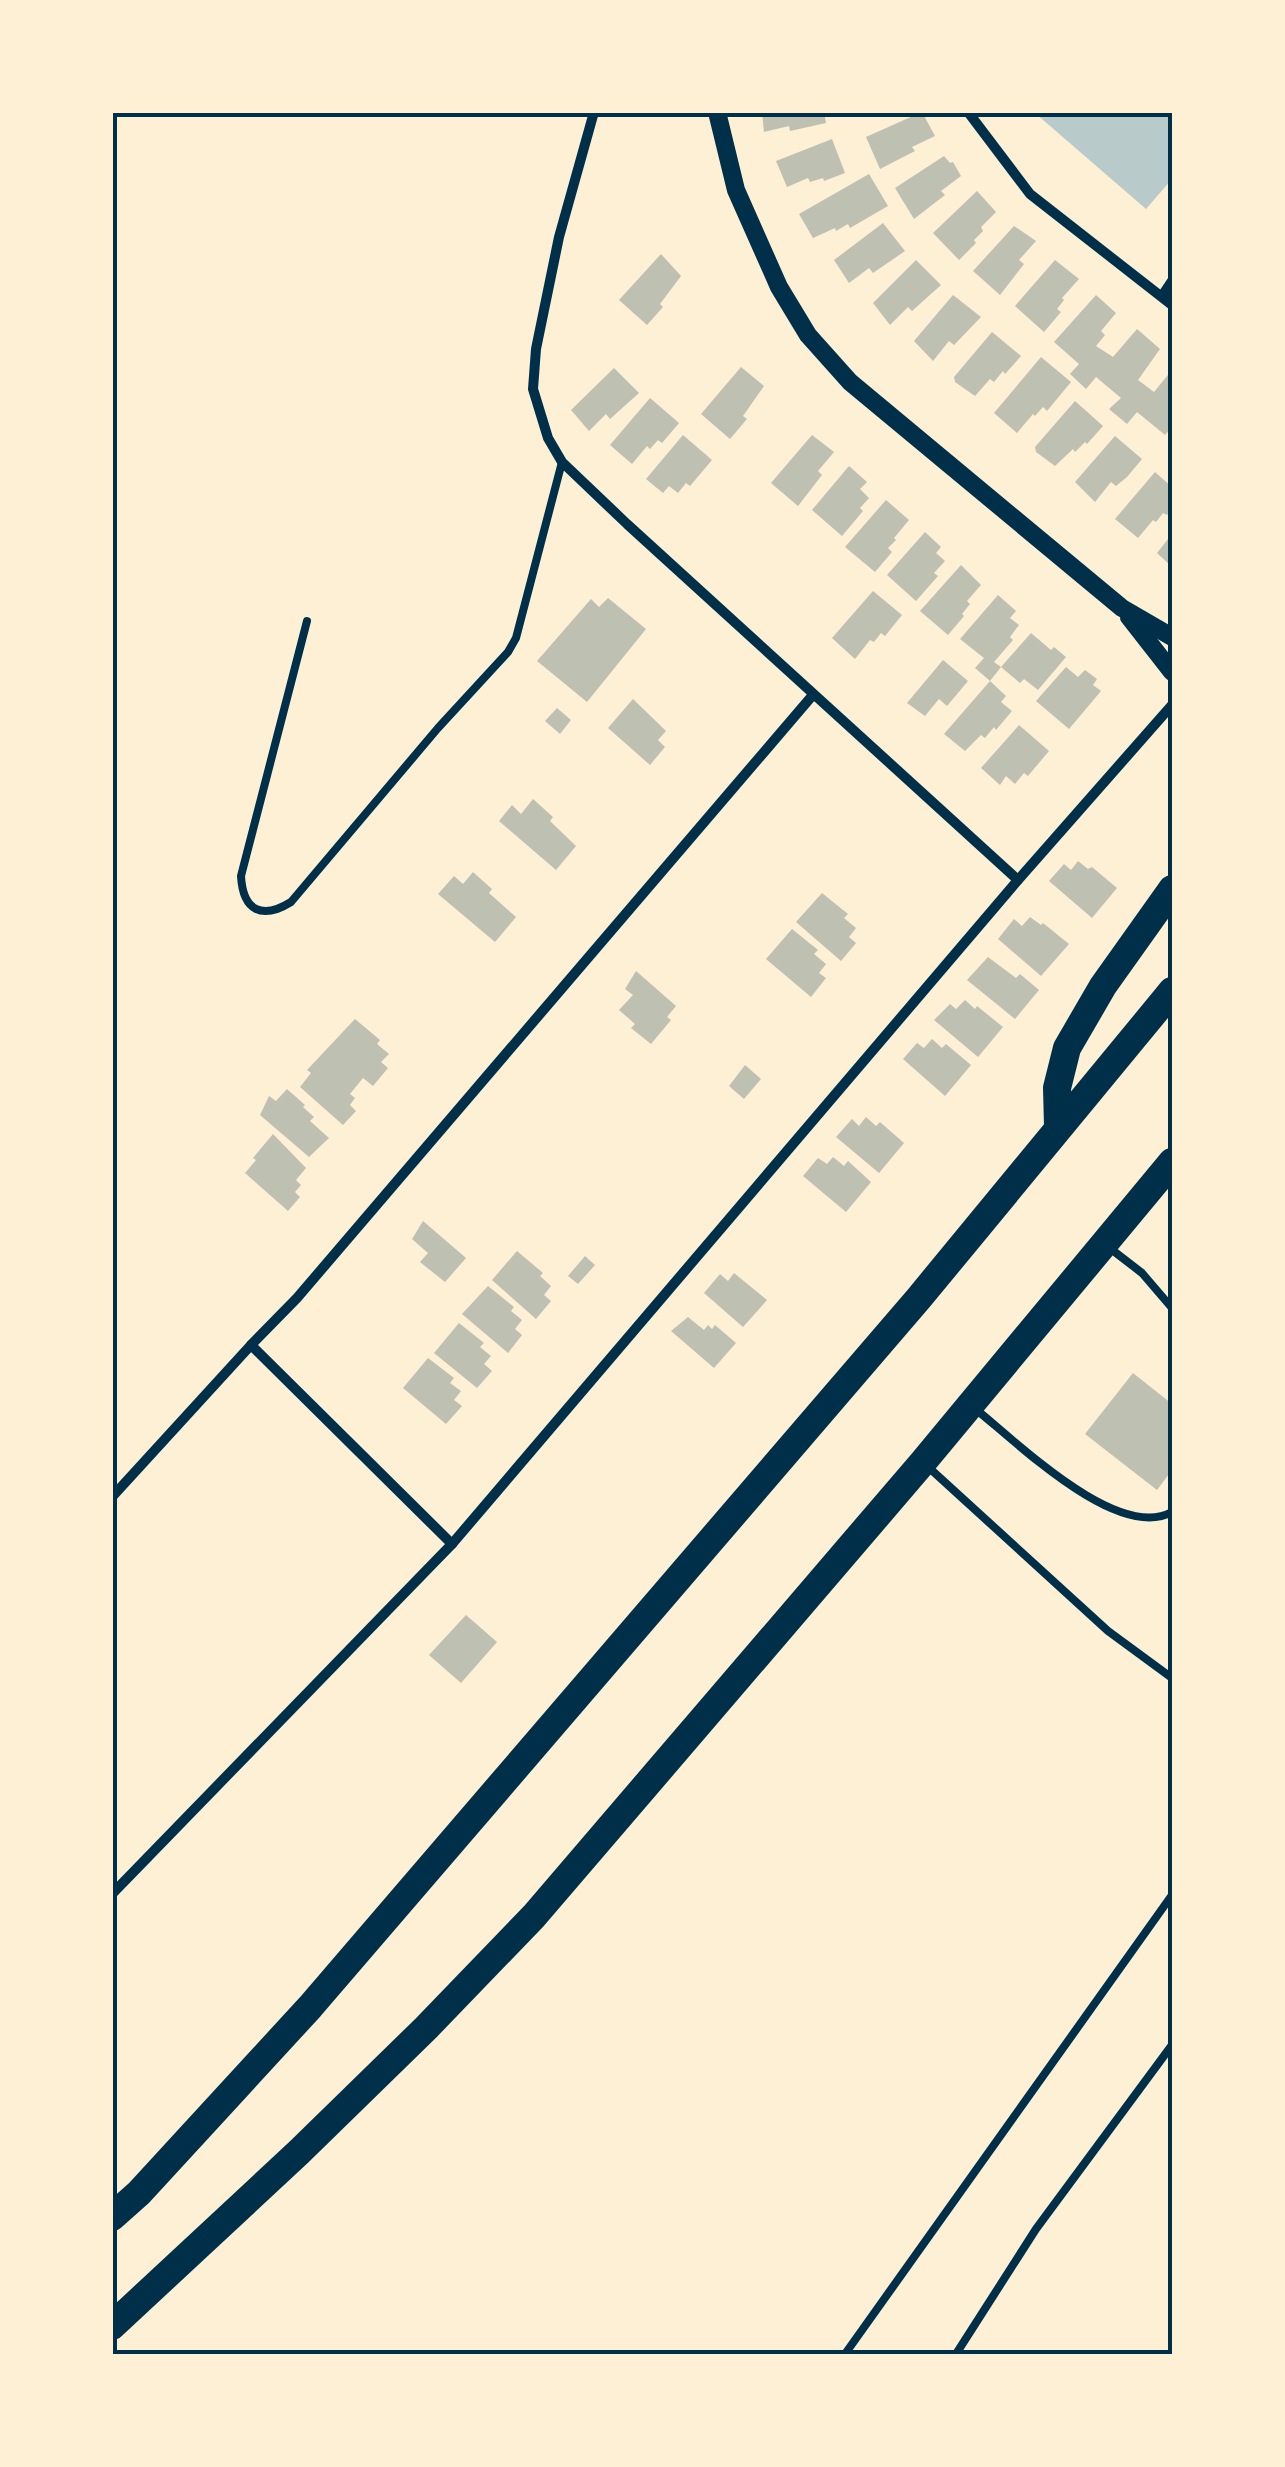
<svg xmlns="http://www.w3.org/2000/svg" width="1285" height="2467" viewBox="0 0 1285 2467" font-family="'Space Grotesk',sans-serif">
  <rect width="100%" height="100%" fill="#fdf0d5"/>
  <!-- green -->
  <polygon fill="#b9caca" points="1035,113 1172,113 1172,179 1146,209"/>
  <!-- building -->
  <g fill="#bec0b2">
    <polygon points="762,112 824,112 826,123 790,131 789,126 764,132"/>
    <polygon points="922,112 935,136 912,147 915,151 880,169 866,137"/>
    <polygon points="832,139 845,173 824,181 823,178 810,182 808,178 787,187 776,161"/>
    <polygon points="944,156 950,163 953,162 961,176 941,191 945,195 914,219 895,188"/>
    <polygon points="869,174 888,206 850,228 848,224 836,231 835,228 813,238 799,214"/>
    <polygon points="977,191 996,212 981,227 983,231 974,240 976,243 959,260 933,233"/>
    <polygon points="883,223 905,251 873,273 869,268 849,283 834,260"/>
    <polygon points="1014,226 1036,241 1019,260 1024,264 1000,295 973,271"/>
    <polygon points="661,254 681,276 660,304 663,307 647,325 619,300"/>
    <polygon points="916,260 941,285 912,311 908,307 890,325 873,303"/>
    <polygon points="1055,260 1079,279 1062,298 1064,300 1057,309 1061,312 1044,332 1015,306"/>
    <polygon points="953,295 981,317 954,345 949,341 933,361 914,341"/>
    <polygon points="1096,295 1116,313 1101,331 1105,335 1096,346 1113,357 1137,329 1160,349 1138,380 1154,392 1172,370 1172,427 1165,435 1137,412 1127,424 1109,409 1121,398 1096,377 1086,389 1070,374 1079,364 1054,342"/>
    <polygon points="992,332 1021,356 1005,374 1003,371 994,382 990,379 975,396 955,382 954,377"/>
    <polygon points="1041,357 1071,382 1047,411 1043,407 1035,416 1033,414 1017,433 994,413"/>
    <polygon points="741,367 764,386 743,416 747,419 730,439 701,414"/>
    <polygon points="614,368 639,393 610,419 606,414 589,431 571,410"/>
    <polygon points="650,398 679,423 662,443 658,440 650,449 647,446 632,464 610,445"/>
    <polygon points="1075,401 1103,426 1087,444 1085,442 1075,452 1073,449 1055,466 1036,452 1035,447"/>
    <polygon points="683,435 712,460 690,486 686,483 678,493 669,486 663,493 646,479"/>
    <polygon points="812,435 834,452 818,471 822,475 798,506 771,483"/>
    <polygon points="1115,436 1142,459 1127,477 1116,486 1111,482 1095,502 1075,482"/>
    <polygon points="849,466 867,482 860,489 869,498 860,508 863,511 842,536 812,510"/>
    <polygon points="1155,472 1172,487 1172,509 1167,515 1163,513 1156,522 1153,520 1138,538 1115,519"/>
    <polygon points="886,500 909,520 894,538 896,540 888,548 892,552 875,572 845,547"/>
    <polygon points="925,532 941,547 936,553 945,561 934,573 938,576 916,601 887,575"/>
    <polygon points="1172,534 1172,567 1157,553"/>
    <polygon points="961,565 981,585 967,601 970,604 962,614 964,616 948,635 920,611"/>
    <polygon points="873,591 902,615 885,636 881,633 874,642 870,640 855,659 832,638"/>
    <polygon points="998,595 1016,611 1010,618 1019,625 1010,637 1013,640 994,662 1001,667 990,681 1006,696 1001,702 1012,711 996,730 994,727 985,738 981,735 965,751 944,734 990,681 975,668 984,658 960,639"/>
    <polygon points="608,598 646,629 587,702 537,661 591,599 599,607"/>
    <polygon points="1031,633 1051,650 1054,647 1066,657 1038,690 1024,679 1020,683 1001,667"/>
    <polygon points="943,660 968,681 947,706 939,699 925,716 907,703"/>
    <polygon points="1066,667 1078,677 1085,670 1097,679 1093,685 1101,691 1069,729 1036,701"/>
    <polygon points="633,699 666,731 658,740 665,747 650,765 608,728"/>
    <polygon points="557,708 571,720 560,734 545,721"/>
    <polygon points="1019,725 1049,751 1028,776 1024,773 1015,784 1006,776 1000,785 981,768"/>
    <polygon points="533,799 553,817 550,821 576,846 556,870 499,821 512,805 521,814"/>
    <polygon points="1078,861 1088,869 1092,867 1117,888 1092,918 1049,881 1064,864 1071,870"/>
    <polygon points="473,872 492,889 489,893 516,917 495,942 438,894 454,876 463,884"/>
    <polygon points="822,893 848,914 844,918 856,928 849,937 856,943 841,961 796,922"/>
    <polygon points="1030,917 1041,925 1043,923 1069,944 1041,976 998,939 1014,919 1022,926"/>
    <polygon points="792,929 818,950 814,954 826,964 819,973 826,978 811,997 766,959"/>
    <polygon points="988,957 1016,978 1020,974 1039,990 1015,1019 967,980"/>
    <polygon points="636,971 676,1006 667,1017 671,1020 651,1044 631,1028 635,1024 619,1010 633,995 625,989"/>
    <polygon points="965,1000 975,1009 977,1006 1003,1027 978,1057 934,1020 950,1004 956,1009"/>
    <polygon points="355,1019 380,1040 377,1044 389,1054 381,1062 388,1068 373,1086 363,1078 350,1094 355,1098 350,1105 356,1111 343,1125 300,1087 311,1073 307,1070"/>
    <polygon points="932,1039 942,1048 946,1044 971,1065 945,1096 903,1059 917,1043 924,1048"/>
    <polygon points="745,1065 761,1079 744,1099 729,1086"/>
    <polygon points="287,1089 305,1105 303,1107 314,1117 310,1121 329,1138 309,1157 260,1115 269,1096 276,1101"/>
    <polygon points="866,1117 876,1126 880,1122 904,1143 879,1173 836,1137 852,1119 859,1126"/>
    <polygon points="273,1134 306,1168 296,1180 301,1185 295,1192 300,1197 288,1211 245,1173 256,1160 253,1158"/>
    <polygon points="833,1157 844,1166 848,1161 871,1182 846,1212 803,1176 818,1158 827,1164"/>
    <polygon points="423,1221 466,1258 445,1282 420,1262 428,1253 412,1239"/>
    <polygon points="517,1251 543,1273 540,1276 551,1286 544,1295 551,1301 536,1319 492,1280"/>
    <polygon points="585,1256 595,1265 578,1284 568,1276"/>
    <polygon points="734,1273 767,1300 743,1327 704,1293 720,1274 728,1281"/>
    <polygon points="488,1286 514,1307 511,1311 522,1320 515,1329 522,1335 508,1353 462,1314"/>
    <polygon points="688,1317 704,1330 708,1325 712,1329 715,1325 736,1343 714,1368 671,1331"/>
    <polygon points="459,1323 484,1343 480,1347 491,1356 484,1364 492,1371 477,1388 434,1353"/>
    <polygon points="428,1358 454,1378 450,1383 461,1391 454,1400 462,1406 446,1424 403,1388"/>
    <polygon points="1133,1373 1172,1404 1172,1470 1157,1490 1085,1434"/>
    <polygon points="466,1615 497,1642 461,1683 429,1655"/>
  </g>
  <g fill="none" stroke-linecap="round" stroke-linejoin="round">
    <!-- service -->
    <g stroke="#003049" stroke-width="8">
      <path d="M307,621L241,876C243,911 262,920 291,902L438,728L508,652L516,638L562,462"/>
      <polyline points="1107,1246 1142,1273 1172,1308"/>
      <path d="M973,1407C1016,1441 1117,1542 1172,1512"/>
      <polyline points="926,1465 1108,1631 1172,1678"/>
      <polyline points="845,2354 1172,1895"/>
      <polyline points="956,2354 1036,2229 1172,2045"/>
    </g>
    <!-- minor -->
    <g stroke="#003049" stroke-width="10">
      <polyline points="594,112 559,237 536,349 533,389 548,438 562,462 627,524 1018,880"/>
      <polyline points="968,112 1030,194 1172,305"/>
      <polyline points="1162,296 1172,281"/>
      <polyline points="112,1497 251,1345"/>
      <polyline points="452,1544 251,1345 297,1298 812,696"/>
      <polyline points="112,1894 452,1544 1018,880 1172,705"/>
    </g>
    <!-- tertiary -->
    <g stroke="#003049" stroke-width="18">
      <polyline points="717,112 736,190 779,287 808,335 850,382 1122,608 1172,637"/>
      <polyline points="1129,617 1172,672"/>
    </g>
    <!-- trunk -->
    <g stroke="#003049" stroke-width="28">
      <polyline points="1058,1126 1057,1088 1067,1048 1103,986 1172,889"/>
      <polyline points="112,2217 139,2193 310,2007 919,1298 1172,991"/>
      <polyline points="112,2326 299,2152 426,2028 534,1916 923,1462 1172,1162"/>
    </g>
  </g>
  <!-- border -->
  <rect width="1285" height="2467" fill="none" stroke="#fdf0d5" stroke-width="230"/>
  <rect x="115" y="115" width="1055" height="2237" fill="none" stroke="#003049" stroke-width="4"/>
</svg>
